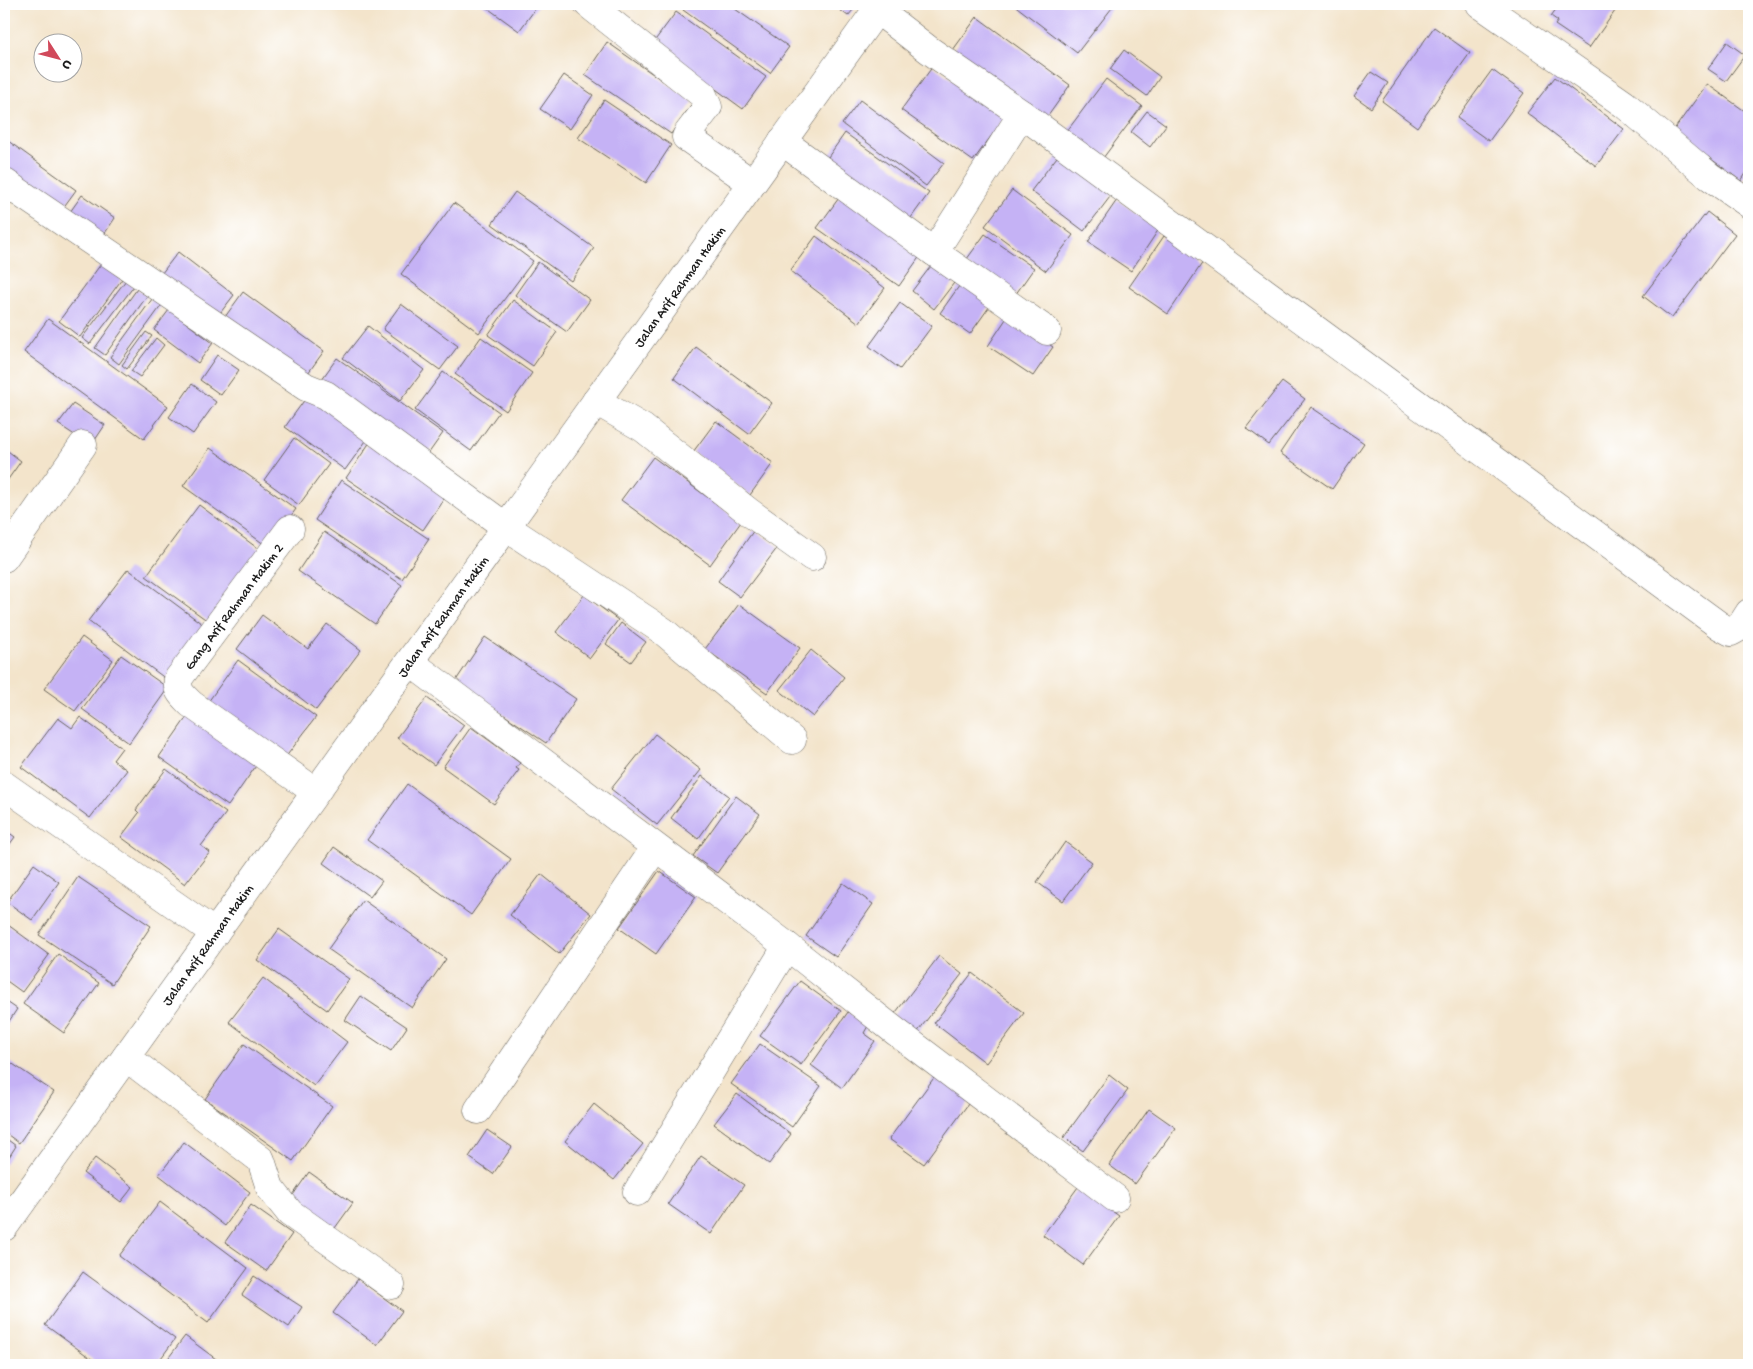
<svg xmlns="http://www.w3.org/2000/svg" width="1753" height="1369" viewBox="0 0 1753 1369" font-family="'Gochi Hand',sans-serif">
  <rect width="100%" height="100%" fill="#fff"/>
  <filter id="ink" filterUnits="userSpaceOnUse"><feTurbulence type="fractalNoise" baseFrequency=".02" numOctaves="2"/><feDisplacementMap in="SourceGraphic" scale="10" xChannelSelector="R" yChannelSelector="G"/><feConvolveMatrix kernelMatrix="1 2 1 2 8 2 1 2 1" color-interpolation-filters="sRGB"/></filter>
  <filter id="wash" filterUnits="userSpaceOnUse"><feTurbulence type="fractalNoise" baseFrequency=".0096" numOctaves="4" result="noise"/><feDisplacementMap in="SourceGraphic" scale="20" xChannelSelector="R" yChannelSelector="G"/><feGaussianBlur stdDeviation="1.12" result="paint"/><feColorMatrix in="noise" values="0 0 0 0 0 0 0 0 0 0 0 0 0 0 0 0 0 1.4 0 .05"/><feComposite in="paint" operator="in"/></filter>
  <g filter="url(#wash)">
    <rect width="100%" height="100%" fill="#f3e4cb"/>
    <g id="blocks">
      <!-- building -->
      <g fill="#c5b2f5">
        <polygon points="482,4 539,4 519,31"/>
        <polygon points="687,4 728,4 789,47 770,73 683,10"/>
        <polygon points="832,4 858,4 848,16"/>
        <polygon points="1013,4 1115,4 1077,53"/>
        <polygon points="1560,4 1620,4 1589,48 1555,25 1558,21 1551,16"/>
        <polygon points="676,12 766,77 743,109 653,43"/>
        <polygon points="977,17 1070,85 1043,123 950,54"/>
        <polygon points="1434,27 1470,53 1417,127 1382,101"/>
        <polygon points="607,42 693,102 671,134 585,75"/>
        <polygon points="1727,42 1745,55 1726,81 1708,69"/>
        <polygon points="1124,50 1160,77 1147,96 1110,69"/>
        <polygon points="933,66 1005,117 973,161 901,110"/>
        <polygon points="1492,70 1524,93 1489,141 1457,118"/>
        <polygon points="1371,72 1388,83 1371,108 1354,96"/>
        <polygon points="564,75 593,95 570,129 540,109"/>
        <polygon points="1555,77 1624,129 1596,166 1527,113"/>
        <polygon points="1106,79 1142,106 1103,158 1067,131"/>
        <polygon points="1707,84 1749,114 1749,169 1741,181 1673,131"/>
        <polygon points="604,100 671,145 646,183 578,138"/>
        <polygon points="860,100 944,163 926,186 842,124"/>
        <polygon points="1147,111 1166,125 1150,147 1131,132"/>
        <polygon points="845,133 929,193 905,226 821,167"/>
        <polygon points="4,138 76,190 60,212 4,172"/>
        <polygon points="1060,153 1113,193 1084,231 1031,191"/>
        <polygon points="1012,190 1073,235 1046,271 985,226"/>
        <polygon points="844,191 925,249 899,286 817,228"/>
        <polygon points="515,192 594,248 571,281 492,224"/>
        <polygon points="82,195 115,218 99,242 65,219"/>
        <polygon points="1117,200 1159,229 1131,271 1088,242"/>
        <polygon points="454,203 533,261 479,333 401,274"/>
        <polygon points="1707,212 1735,234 1672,318 1643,296"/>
        <polygon points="985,234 1034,268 1013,298 964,263"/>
        <polygon points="816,236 885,288 859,323 790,271"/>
        <polygon points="1164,236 1203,262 1168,314 1129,287"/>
        <polygon points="178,252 234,295 214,321 158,278"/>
        <polygon points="538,262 590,300 567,332 515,295"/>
        <polygon points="934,262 957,279 934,309 912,291"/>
        <polygon points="101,264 122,279 80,337 59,321"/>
        <polygon points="126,280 134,286 90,344 82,338"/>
        <polygon points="962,282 992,303 970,334 940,313"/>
        <polygon points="137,289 147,296 105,355 95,348"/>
        <polygon points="243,292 324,351 303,380 222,321"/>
        <polygon points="155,295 164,302 119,364 110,357"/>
        <polygon points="513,300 557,332 533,366 488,335"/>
        <polygon points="900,303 932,326 900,369 869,346"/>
        <polygon points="401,304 458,346 440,370 383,329"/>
        <polygon points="169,310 213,343 198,363 154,330"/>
        <polygon points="1008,316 1053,347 1033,376 988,346"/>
        <polygon points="48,319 168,406 144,439 24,352"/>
        <polygon points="368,326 424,370 400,401 343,358"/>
        <polygon points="146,332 152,336 127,369 122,365"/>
        <polygon points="481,337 532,373 506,411 455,374"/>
        <polygon points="156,338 164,345 140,377 131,371"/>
        <polygon points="696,347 772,403 749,434 674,378"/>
        <polygon points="217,355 239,370 221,395 200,380"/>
        <polygon points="337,358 443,433 426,457 319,383"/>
        <polygon points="443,372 499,412 471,451 415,410"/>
        <polygon points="1282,382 1305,399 1269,445 1246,428"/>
        <polygon points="192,384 216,402 193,434 169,417"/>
        <polygon points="311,391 371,434 345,470 285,427"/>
        <polygon points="73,404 105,425 91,446 58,424"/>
        <polygon points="1311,407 1364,443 1332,489 1280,453"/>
        <polygon points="716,421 773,463 750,495 693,452"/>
        <polygon points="294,438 329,464 299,505 264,480"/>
        <polygon points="372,439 449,491 423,530 346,478"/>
        <polygon points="4,448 21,461 4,485"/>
        <polygon points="210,448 296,509 268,547 183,486"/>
        <polygon points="653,457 741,522 710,565 621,500"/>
        <polygon points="341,480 429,539 402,579 315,520"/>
        <polygon points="199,505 264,553 212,624 146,576"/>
        <polygon points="754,530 778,547 740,597 718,581"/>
        <polygon points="324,532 402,585 375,624 298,571"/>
        <polygon points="128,569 205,626 166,679 88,621"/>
        <polygon points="584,595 618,620 590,658 556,632"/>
        <polygon points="739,604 800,648 767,693 705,649"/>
        <polygon points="262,615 308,649 327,624 361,650 316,710 237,649"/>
        <polygon points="621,623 646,642 631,662 606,644"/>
        <polygon points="82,637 113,660 75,711 44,689"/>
        <polygon points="485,637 576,699 546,743 455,682"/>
        <polygon points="811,650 844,677 813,717 779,690"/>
        <polygon points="121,655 168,688 129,743 82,709"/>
        <polygon points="238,660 316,717 285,758 208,702"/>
        <polygon points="427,698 464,725 434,765 397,738"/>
        <polygon points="189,714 258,763 228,806 159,757"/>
        <polygon points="80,717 122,748 113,760 127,770 90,818 21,767 58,718 72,728"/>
        <polygon points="471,727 520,763 516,768 519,770 494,804 443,767"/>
        <polygon points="655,734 701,770 657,825 611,789"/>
        <polygon points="166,769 226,813 201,846 210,852 185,884 121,837 139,813 136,810"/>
        <polygon points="702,776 729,796 698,839 671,818"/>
        <polygon points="407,784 511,859 471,915 367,840"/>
        <polygon points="736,796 760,814 717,873 693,856"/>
        <polygon points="4,829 15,837 4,852"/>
        <polygon points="1065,842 1092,862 1063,901 1037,882"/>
        <polygon points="334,847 382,881 370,897 323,863"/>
        <polygon points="34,864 59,882 32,920 7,902"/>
        <polygon points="659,871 696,897 656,954 619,928"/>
        <polygon points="541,874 591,914 559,954 510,915"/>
        <polygon points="78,877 151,926 112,984 39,935"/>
        <polygon points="843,883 873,904 836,957 806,936"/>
        <polygon points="363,900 446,959 412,1008 328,949"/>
        <polygon points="4,922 49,955 22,992 4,979"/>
        <polygon points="279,929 349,979 327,1010 257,960"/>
        <polygon points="58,954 99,983 64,1033 23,1004"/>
        <polygon points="939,956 962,974 916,1034 893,1016"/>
        <polygon points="972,973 1024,1013 986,1063 934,1023"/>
        <polygon points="263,978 347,1042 314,1086 229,1022"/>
        <polygon points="800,981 841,1011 801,1065 760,1036"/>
        <polygon points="361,996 407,1027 391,1051 345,1020"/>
        <polygon points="4,1000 17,1009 4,1029"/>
        <polygon points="848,1012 868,1026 864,1033 875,1041 842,1088 811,1065"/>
        <polygon points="244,1044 332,1106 293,1161 205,1099"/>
        <polygon points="760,1044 821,1086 792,1127 731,1084"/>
        <polygon points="4,1058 54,1092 19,1143 4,1132"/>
        <polygon points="936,1075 971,1100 924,1164 889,1139"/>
        <polygon points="1109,1075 1128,1090 1083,1151 1064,1137"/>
        <polygon points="737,1094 791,1134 769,1164 714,1124"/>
        <polygon points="594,1104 643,1144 614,1180 565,1141"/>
        <polygon points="1149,1109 1176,1128 1135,1184 1109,1165"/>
        <polygon points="487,1130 512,1147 493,1174 469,1157"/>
        <polygon points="4,1137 16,1146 4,1165"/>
        <polygon points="184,1142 250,1192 225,1226 159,1175"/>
        <polygon points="701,1156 744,1185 711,1234 668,1204"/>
        <polygon points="95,1158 133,1187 121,1202 83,1173"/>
        <polygon points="309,1172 353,1203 335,1228 291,1198"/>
        <polygon points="1078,1187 1119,1216 1083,1265 1043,1235"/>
        <polygon points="160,1202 248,1268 208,1323 119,1256"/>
        <polygon points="251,1205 292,1234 266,1271 225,1242"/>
        <polygon points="83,1272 175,1339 156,1365 100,1365 45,1325"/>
        <polygon points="254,1276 302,1307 289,1327 242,1295"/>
        <polygon points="358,1279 402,1311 377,1345 333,1313"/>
        <polygon points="185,1336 224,1365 163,1365"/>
      </g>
    </g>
  </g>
  <g filter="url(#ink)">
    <use href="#blocks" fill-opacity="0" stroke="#676259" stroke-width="1"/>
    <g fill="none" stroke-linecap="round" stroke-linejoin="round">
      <defs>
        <g id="minor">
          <polyline points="588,4 703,95 708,107 688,133 686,137 752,183"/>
          <polyline points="1480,4 1624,104 1709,176 1749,204"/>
          <polyline points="876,9 929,50 1022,114 934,252"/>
          <polyline points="1022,114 1720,626 1731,632 1740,627 1749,613"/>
          <polyline points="782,141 934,252 1047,331"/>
          <polyline points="4,182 306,387 326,395 506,527 663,631 792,740"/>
          <polyline points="596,401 643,428 749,512 812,557"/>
          <path d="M290,529L178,679C176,691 183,696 191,704L316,792"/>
          <polyline points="4,558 83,445"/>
          <polyline points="410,662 787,946 895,1031 1115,1198"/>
          <polyline points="4,785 215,933"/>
          <polyline points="126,1057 261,1160 270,1188 290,1213 391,1285"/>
          <polyline points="478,1110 655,848"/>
          <polyline points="637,1192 787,946"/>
          <path id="s1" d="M4,1227L881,4"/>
        </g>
      </defs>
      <!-- minor casing -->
      <use href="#minor" stroke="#676259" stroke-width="29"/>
      <!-- minor -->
      <use href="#minor" stroke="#fff" stroke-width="28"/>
    </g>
  </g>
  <g text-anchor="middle" stroke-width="4.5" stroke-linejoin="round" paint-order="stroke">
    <!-- street labels -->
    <g font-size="14" fill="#1c1c1c" stroke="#fff">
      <text dy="5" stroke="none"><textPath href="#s1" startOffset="1158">Jalan Arif Rahman Hakim</textPath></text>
      <text transform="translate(233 606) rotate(-53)" y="5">Gang Arif Rahman Hakim 2</text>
      <text dy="5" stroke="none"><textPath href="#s1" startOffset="752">Jalan Arif Rahman Hakim</textPath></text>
      <text dy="5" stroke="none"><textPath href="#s1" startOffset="348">Jalan Arif Rahman Hakim</textPath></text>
    </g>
  </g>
  <!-- margin -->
  <rect width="1753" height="1369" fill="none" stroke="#fff" stroke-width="20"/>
  <!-- north arrow -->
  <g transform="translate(58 58) rotate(126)"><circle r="24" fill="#ffffff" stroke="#a4a4a4"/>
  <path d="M0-4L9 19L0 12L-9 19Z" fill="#d1495b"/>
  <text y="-8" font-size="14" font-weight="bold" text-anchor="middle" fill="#1c1c1c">U</text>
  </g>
</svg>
